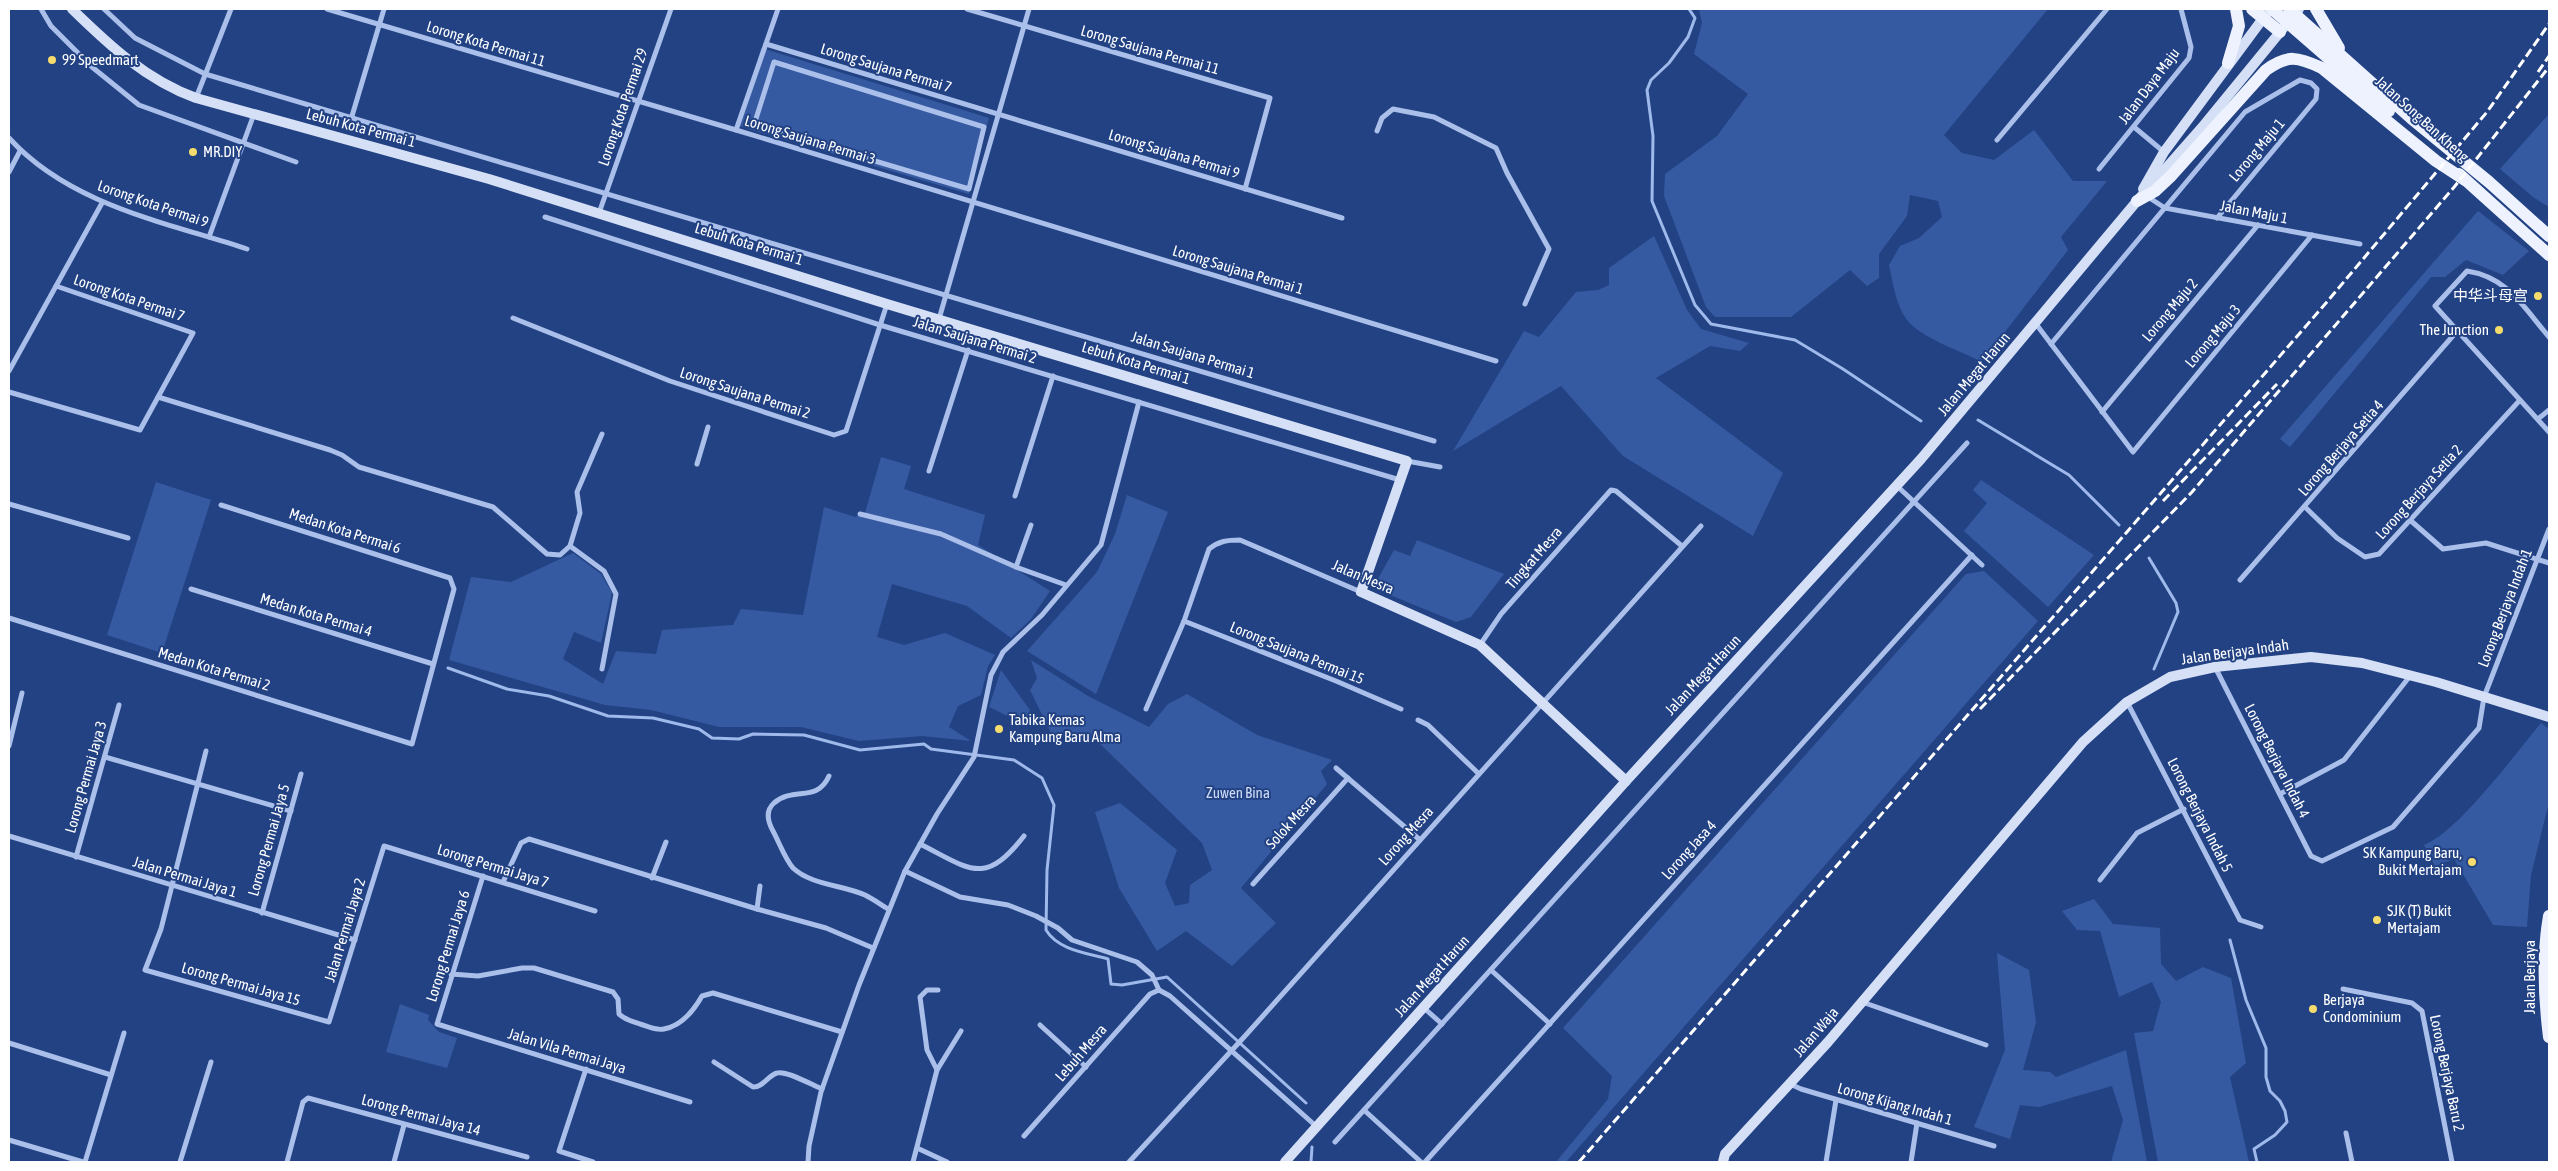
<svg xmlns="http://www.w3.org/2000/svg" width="2558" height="1171" viewBox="0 0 2558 1171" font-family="'Asap Condensed','Noto Sans SC',sans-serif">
  <rect width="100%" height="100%" fill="#224284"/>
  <!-- green -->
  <g fill="#365aa1">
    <path d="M1699,9H2048L1944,135L1962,153L1994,160L2034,130L2073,181H2107L2061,237L2068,250L1982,362C1961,351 1921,338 1907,320C1896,306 1893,283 1889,265L1900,246L1919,238L1942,217L1938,201L1910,195L1907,216L1879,254V278L1867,286L1850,270L1791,317H1715L1706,307L1664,196L1665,174L1717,136L1748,94L1694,54L1702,23Z"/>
    <polygon points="761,48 989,118 969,194 739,126"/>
    <polygon points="2549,114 2549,207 2533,197 2500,169"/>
    <polygon points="2478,211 2529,251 2503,275 2466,260 2445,277 2431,277 2290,447 2280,439"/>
    <polygon points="1654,236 1687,310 1701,329 1749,343 1740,351 1710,346 1656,378 1783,473 1753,536 1623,456 1561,386 1453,451 1524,331 1539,337 1576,292 1598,290 1609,285 1609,268"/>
    <polygon points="881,457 911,466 904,489 985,515 978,545 1050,591 1031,619 1011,638 967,606 892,584 877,637 904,645 945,633 995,655 988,666 981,695 958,706 949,727 971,741 922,736 859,741 801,727 719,727 651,710 605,705 449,660 471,577 511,582 573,553 601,574 612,593 601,643 574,632 563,659 603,684 616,651 656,654 662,630 733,625 741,609 803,615 824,507 855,517 865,513"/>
    <polygon points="1981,480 2094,555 2048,607 1964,531 1987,503 1973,490"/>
    <polygon points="156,482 211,500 162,653 107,635"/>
    <polygon points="1127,495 1168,512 1096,694 1027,651 1097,572 1115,534"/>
    <polygon points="1417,540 1504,574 1471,617 1456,622 1373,588 1394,550 1410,556"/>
    <polygon points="1984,571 2038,621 1566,1162 1556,1162 1608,1099 1612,1076 1563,1028 1966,574"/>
    <polygon points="1031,660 1088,696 1149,727 1168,704 1187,694 1257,735 1332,760 1321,771 1327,784 1241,888 1276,923 1232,966 1186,931 1157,951 1119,888 1095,812 1120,803 1177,850 1165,883 1175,906 1189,903 1190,885 1212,870 1202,843 1094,738 1052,735 1030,690 1037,678"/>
    <polygon points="1001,670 1030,710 1026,725 989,707"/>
    <path d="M2541,723L2549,729V802L2531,875L2527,927L2493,925L2454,859L2435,866L2424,845C2459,831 2515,754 2541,723Z"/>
    <polygon points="2094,899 2113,924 2160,928 2161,964 2176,981 2203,967 2231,978 2246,1063 2230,1077 2249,1162 2158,1162 2134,1033 2153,1031 2161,1002 2152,982 2119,997 2100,931 2077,930 2062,911"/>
    <polygon points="1997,953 2029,970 2036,1022 2023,1070 2050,1072 2056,1077 2126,1050 2147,1162 2111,1162 2123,1120 2112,1086 2039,1107 2020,1105 2010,1139 1974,1127 2005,1050"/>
    <polygon points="400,1004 429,1015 428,1020 439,1032 457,1038 447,1068 386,1052"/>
  </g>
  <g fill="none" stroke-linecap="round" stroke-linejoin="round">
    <!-- stream -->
    <g stroke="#9eb9ea" stroke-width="3">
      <polyline points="1689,9 1695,18 1688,37 1669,63 1651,80 1647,90 1653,136 1652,201 1695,305 1711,324 1795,340 1843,369 1921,421"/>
      <polyline points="1978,420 2069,475 2119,525"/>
      <polyline points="2149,558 2176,603 2178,612 2154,669"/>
      <path d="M448,668L507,689L549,696L608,716L653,718L699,729L712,738L739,739L753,734L804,735L860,750L924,744L931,749L1014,760L1042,778L1054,805L1047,870L1046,930C1058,950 1087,953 1108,959L1111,984L1122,985L1167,977L1306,1103"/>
      <polyline points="2230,940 2246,1000 2266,1048 2266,1077 2270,1091 2280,1101 2285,1111 2287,1122 2275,1135 2254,1149 2257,1162"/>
      <polyline points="1311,1162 1312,1147"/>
    </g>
    <!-- street -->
    <g stroke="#aabfe9" stroke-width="5">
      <polyline points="41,9 51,26 92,67 139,105 296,162"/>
      <polyline points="104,9 135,38 205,74 1434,441"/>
      <polyline points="327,9 736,130 1496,361"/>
      <polyline points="967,9 1270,98 1245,189"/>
      <polyline points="766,44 1342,218"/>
      <polygon points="774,62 984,127 969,189 754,125"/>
      <polyline points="196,98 231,9"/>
      <polyline points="352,116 384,9"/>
      <polyline points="2134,127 2164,152"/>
      <polyline points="736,130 778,9"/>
      <polyline points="1377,131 1382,118 1393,109 1434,117 1496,148 1507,173 1549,249 1525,304"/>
      <path d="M9,138C70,205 165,222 247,249"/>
      <polyline points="1997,140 2107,9"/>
      <polyline points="2099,169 2189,58 2191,47 2181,9"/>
      <polyline points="9,172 20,151"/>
      <polyline points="2148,197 2165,208 2360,244"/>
      <polyline points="599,213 671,9"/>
      <polyline points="545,217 880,325 1400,480"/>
      <polyline points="209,237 254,114"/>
      <polyline points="513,318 670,381 834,435 846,431 887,304"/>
      <polyline points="939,319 1029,9"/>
      <polyline points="2036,324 2133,452 2312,235"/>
      <path d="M2549,337C2524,308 2508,277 2467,271L2435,306L2549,432"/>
      <polyline points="2051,344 2245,112 2300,80 2311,83 2317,89 2316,99 2217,218"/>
      <polyline points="9,371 102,203"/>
      <polyline points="9,392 140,430 193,333 56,286"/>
      <polyline points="158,397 330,450 342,455 359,467 493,507 547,554 560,555 570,546 580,513 577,492 602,434"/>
      <polyline points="2102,412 2258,225"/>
      <polyline points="2538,419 2549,410"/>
      <polyline points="1407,461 1440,467"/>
      <polyline points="697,464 708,427"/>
      <polyline points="929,471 968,350"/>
      <polyline points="1897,486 1982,565"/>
      <polyline points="1015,496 1053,376"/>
      <polyline points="9,504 128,538"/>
      <polyline points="2306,508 2337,538 2365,557 2379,554 2520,400"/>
      <polyline points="860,514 941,534 1016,567"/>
      <polyline points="2410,520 2443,549 2486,543 2549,563"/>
      <polyline points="1031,525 1016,567 1066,585"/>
      <polyline points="570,546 604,571 616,594 602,669"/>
      <polyline points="2240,580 2458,330"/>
      <polyline points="191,589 433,664"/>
      <polyline points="9,618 412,744 454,589 450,578 221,505"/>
      <polyline points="1184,621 1336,681 1401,709"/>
      <polyline points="1480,645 1501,614 1611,490 1616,491 1682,546"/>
      <polyline points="2215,667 2311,856 2322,861 2393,827 2479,728 2484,697 2549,529"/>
      <polyline points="2127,702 2240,920 2261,927"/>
      <path d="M1146,709L1184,621L1209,549C1219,541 1227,540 1240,540L1361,592"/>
      <polyline points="1418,720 1428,725 1479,774"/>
      <polyline points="9,746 22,693"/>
      <polyline points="206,751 161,929 145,970 329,1022 384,846 595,911"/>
      <polyline points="105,757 291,811"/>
      <polyline points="1336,768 1420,840"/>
      <path d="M829,776C817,803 794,786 774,803C765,811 768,822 773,831C779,842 785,859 793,868C811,885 843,885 865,895C873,899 880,904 888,909"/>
      <polyline points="2280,794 2344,760 2410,676"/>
      <polyline points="9,836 355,940"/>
      <path d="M920,844C970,869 984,887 1024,836"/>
      <polyline points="76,857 119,705"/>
      <polyline points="905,871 960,897 1008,905 1036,916 1058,928 1072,940 1137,962 1152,975 1159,990"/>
      <polyline points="483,876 437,1024 690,1102"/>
      <polyline points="652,878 666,842"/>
      <polyline points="2100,880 2137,833 2184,809"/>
      <polyline points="503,882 521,843 529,839 757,909"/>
      <polyline points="1253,884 1348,778"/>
      <polyline points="760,886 757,909 826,928 873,948"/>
      <polyline points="262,913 301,774"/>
      <polyline points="1491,970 1550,1024"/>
      <path d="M451,974L478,976L522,968H534L613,992L618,999L619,1014C625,1020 632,1021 640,1024C647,1026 656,1031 664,1029C681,1026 694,1010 702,996L713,993L842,1032"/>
      <polyline points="2343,989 2412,1003 2422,1011 2452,1162"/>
      <polyline points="1159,990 1170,996 1317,1127"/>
      <polyline points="1862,1002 1986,1045"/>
      <polyline points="1424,1008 1442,1024"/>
      <polyline points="1040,1025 1086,1067"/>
      <polyline points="9,1043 111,1075"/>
      <path d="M714,1062L753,1087C764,1087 767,1076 777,1073C786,1070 812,1085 822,1089"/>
      <polyline points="586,1069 559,1151 593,1162"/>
      <polyline points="937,1070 961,1031"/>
      <polyline points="1790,1084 1801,1089 1994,1146"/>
      <polyline points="1364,1110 1421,1162"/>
      <polyline points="2346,1133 2352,1162"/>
      <polyline points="1024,1136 1150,994 1159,990"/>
      <polyline points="9,1140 83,1162"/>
      <polyline points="1335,1142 1967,443"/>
      <polyline points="917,1148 947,1162"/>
      <polyline points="85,1162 124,1033"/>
      <polyline points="180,1162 211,1062"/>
      <polyline points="287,1162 303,1102 308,1098 527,1157"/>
      <polyline points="394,1162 404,1125"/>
      <polyline points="808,1162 809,1146 821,1092 859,985 905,871 937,814 974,757 991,675 1003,652 1042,615 1101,545 1139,402"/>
      <polyline points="913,1162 937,1070 927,1050 920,997 927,990 938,990"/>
      <polyline points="1129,1162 1245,1036 1701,526"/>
      <polyline points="1425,1162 1972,555"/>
      <polyline points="1826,1162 1836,1100"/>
      <polyline points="1911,1162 1917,1123"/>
    </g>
    <!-- secondary -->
    <g stroke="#d5e0f7" stroke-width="10">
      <path d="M72,9C109,45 146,80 196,98L489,179L887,304L1407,461L1361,592L1480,645L1626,781"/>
      <polyline points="2143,189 2164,152 2270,9"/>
      <polyline points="1285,1162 1626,781 1921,459 2137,201 2204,125 2299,9"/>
      <polyline points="1723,1162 1725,1154 1828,1042 2083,742 2127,702 2170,677 2215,667 2311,657 2362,663 2436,682 2549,717"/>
    </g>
    <!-- primary -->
    <g stroke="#edf2fe" stroke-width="12">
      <polyline points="2252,9 2280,32"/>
      <polyline points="2272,9 2389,111"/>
      <polyline points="2289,9 2411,118 2489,182 2549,236"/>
      <polyline points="2316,9 2339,48"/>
      <polyline points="2228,63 2239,26 2236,9"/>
      <polyline points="2459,174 2549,255"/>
      <path d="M2137,201L2155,191L2171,176L2266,70C2288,54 2298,57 2322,68L2436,161L2465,180"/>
      <path d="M2549,916C2542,956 2544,997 2549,1037"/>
    </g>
    <!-- rail -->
    <g stroke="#fff" stroke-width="3" stroke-dasharray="9 4" stroke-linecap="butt">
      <polyline points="2538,72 2549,56"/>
      <polyline points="2163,501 2277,384"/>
      <polyline points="1980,709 2192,492 2455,186 2549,67"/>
      <polyline points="1579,1162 2326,303 2487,112 2549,24"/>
    </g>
  </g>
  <!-- markers -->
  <g fill="#f5dc6c" stroke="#224284" stroke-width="2">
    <circle cx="52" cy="60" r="5"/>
    <circle cx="193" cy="152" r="5"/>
    <circle cx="2538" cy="296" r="5"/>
    <circle cx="2499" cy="330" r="5"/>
    <circle cx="999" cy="729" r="5"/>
    <circle cx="2472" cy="862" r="5"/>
    <circle cx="2377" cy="920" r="5"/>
    <circle cx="2313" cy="1009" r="5"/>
  </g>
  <g text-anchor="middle" stroke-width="4" stroke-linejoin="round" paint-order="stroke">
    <!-- street labels -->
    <g font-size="15" fill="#fff" stroke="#224284">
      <text transform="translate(486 44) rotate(17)" y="5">Lorong Kota Permai 11</text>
      <text transform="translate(1150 50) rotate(16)" y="5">Lorong Saujana Permai 11</text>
      <text transform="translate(886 68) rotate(17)" y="5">Lorong Saujana Permai 7</text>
      <text transform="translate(2149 86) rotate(-53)" y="5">Jalan Daya Maju</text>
      <text transform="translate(623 107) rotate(-71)" y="5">Lorong Kota Permai 29</text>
      <text transform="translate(2422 119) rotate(42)" y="5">Jalan Song Ban Kheng</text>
      <text transform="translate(361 128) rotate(15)" y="5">Lebuh Kota Permai 1</text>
      <text transform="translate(810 140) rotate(17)" y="5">Lorong Saujana Permai 3</text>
      <text transform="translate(2257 150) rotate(-50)" y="5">Lorong Maju 1</text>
      <text transform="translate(1174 154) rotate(17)" y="5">Lorong Saujana Permai 9</text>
      <text transform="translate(153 204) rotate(19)" y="5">Lorong Kota Permai 9</text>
      <text transform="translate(2254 212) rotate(11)" y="5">Jalan Maju 1</text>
      <text transform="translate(749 244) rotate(17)" y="5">Lebuh Kota Permai 1</text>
      <text transform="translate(1238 270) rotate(17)" y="5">Lorong Saujana Permai 1</text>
      <text transform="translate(129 298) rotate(19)" y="5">Lorong Kota Permai 7</text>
      <text transform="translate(2170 310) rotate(-50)" y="5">Lorong Maju 2</text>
      <text transform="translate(2213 336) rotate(-50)" y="5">Lorong Maju 3</text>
      <text transform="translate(975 340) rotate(17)" y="5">Jalan Saujana Permai 2</text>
      <text transform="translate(1193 355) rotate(17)" y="5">Jalan Saujana Permai 1</text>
      <text transform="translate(1136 363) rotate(17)" y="5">Lebuh Kota Permai 1</text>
      <text transform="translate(1974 374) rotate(-50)" y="5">Jalan Megat Harun</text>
      <text transform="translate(745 393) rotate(18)" y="5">Lorong Saujana Permai 2</text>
      <text transform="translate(2341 448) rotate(-49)" y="5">Lorong Berjaya Setia 4</text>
      <text transform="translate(2419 492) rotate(-48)" y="5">Lorong Berjaya Setia 2</text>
      <text transform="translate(345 531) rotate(18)" y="5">Medan Kota Permai 6</text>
      <text transform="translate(1534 558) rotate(-49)" y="5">Tingkat Mesra</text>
      <text transform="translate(1363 577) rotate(23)" y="5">Jalan Mesra</text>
      <text transform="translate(2505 608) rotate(-69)" y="5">Lorong Berjaya Indah 1</text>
      <text transform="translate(316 615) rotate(17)" y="5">Medan Kota Permai 4</text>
      <text transform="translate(2235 652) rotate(-8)" y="5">Jalan Berjaya Indah</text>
      <text transform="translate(1297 653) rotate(22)" y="5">Lorong Saujana Permai 15</text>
      <text transform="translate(214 669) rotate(17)" y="5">Medan Kota Permai 2</text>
      <text transform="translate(1703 675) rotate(-47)" y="5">Jalan Megat Harun</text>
      <text transform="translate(2277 761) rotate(63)" y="5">Lorong Berjaya Indah 4</text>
      <text transform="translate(86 777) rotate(-74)" y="5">Lorong Permai Jaya 3</text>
      <text transform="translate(2200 815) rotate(63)" y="5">Lorong Berjaya Indah 5</text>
      <text transform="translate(1291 822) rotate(-48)" y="5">Solok Mesra</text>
      <text transform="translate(1406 836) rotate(-48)" y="5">Lorong Mesra</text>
      <text transform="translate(269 840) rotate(-74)" y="5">Lorong Permai Jaya 5</text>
      <text transform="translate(1689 850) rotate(-48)" y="5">Lorong Jasa 4</text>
      <text transform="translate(493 866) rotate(17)" y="5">Lorong Permai Jaya 7</text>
      <text transform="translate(185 877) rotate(17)" y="5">Jalan Permai Jaya 1</text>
      <text transform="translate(345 930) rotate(-73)" y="5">Jalan Permai Jaya 2</text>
      <text transform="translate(448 946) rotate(-73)" y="5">Lorong Permai Jaya 6</text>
      <text transform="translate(1432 976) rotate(-48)" y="5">Jalan Megat Harun</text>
      <text transform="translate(2530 977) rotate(-90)" y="5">Jalan Berjaya</text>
      <text transform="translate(241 984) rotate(16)" y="5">Lorong Permai Jaya 15</text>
      <text transform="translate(1816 1032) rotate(-49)" y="5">Jalan Waja</text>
      <text transform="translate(567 1051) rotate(17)" y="5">Jalan Vila Permai Jaya</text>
      <text transform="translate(1081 1053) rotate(-49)" y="5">Lebuh Mesra</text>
      <text transform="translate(2447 1073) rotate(78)" y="5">Lorong Berjaya Baru 2</text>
      <text transform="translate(1895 1104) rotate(16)" y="5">Lorong Kijang Indah 1</text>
      <text transform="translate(421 1115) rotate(15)" y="5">Lorong Permai Jaya 14</text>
    </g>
    <!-- poi labels -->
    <g font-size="15" fill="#fff" stroke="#224284" text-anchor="start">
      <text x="62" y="65">99 Speedmart</text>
      <text x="203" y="157">MR.DIY</text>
      <text x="2528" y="301" text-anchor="end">中华斗母宫</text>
      <text x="2489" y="335" text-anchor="end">The Junction</text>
      <text x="1009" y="725">Tabika Kemas<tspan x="1009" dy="17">Kampung Baru Alma</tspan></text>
      <text x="2462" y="858" text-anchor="end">SK Kampung Baru,<tspan x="2462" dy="17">Bukit Mertajam</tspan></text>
      <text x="2387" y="916">SJK (T) Bukit<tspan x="2387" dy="17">Mertajam</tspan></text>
      <text x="2323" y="1005">Berjaya<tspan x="2323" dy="17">Condominium</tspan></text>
    </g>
    <!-- park labels -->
    <g font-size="15" fill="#cedcf7" stroke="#224284">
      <text x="1238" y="798">Zuwen Bina</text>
    </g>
  </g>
  <!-- border -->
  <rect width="2558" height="1171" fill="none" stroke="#ffffff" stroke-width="20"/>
</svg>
